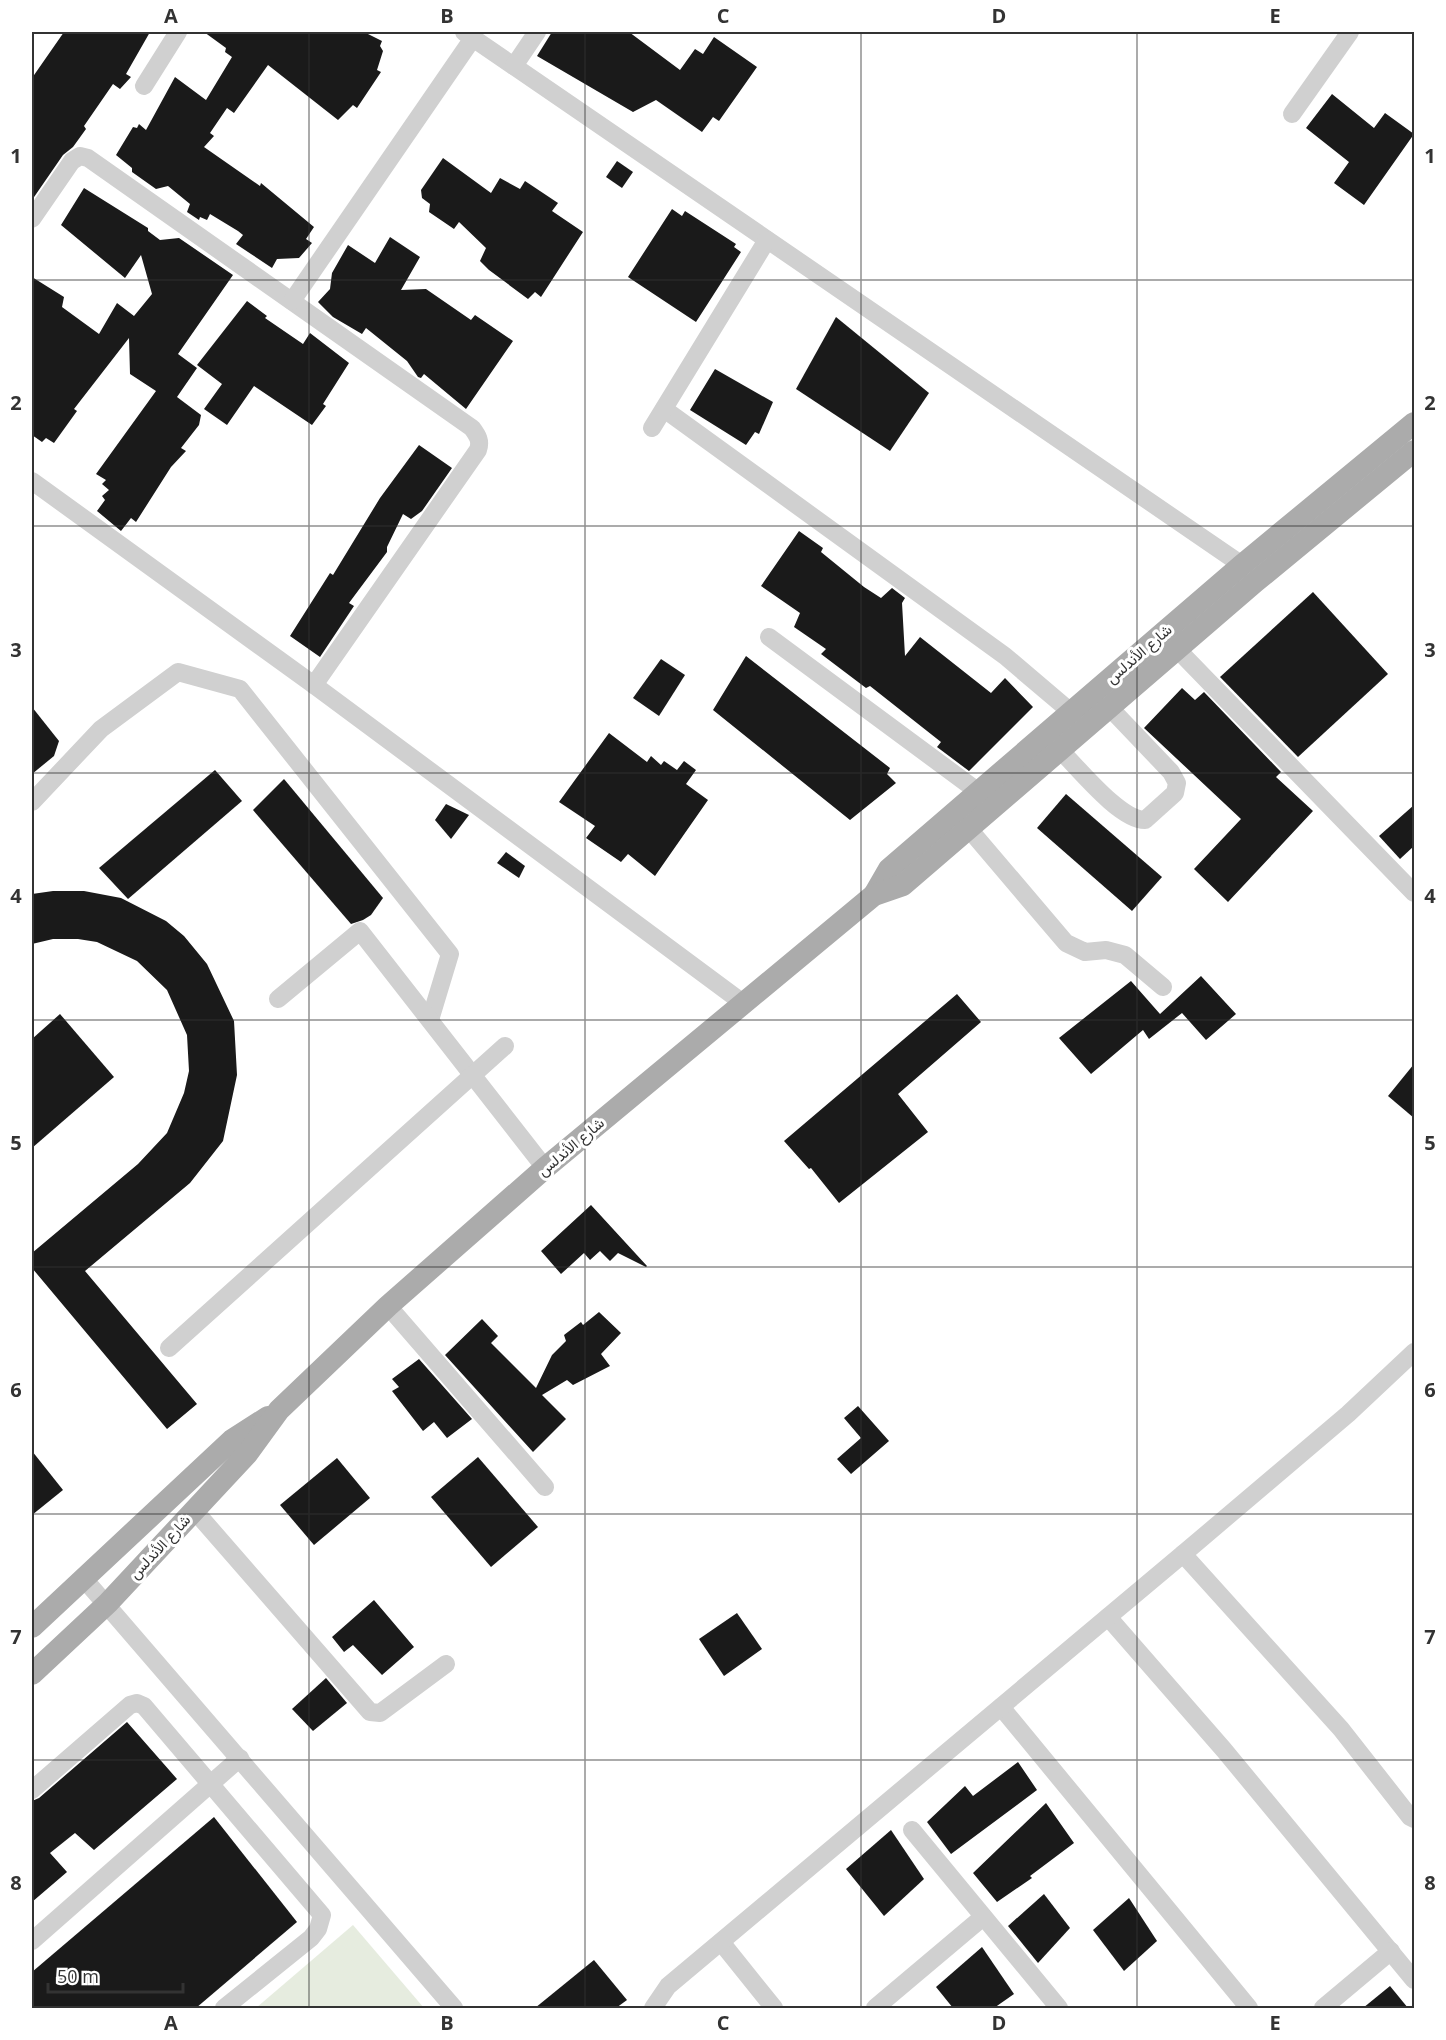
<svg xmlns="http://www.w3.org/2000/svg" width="1446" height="2040" viewBox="0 0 1446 2040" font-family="'Open Sans',Vazirmatn,sans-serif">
  <rect width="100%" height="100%" fill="#fff"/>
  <!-- green -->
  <polygon fill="#e6ecdf" points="353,1925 424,2008 256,2008"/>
  <!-- building -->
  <g fill="#1a1a1a">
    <polygon points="64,32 150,32 126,74 131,77 120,89 113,84 84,126 86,129 73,147 63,155 32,200 32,78"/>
    <polygon points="204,32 364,32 382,41 380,46 383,51 377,70 381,72 357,108 353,105 338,120 268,65 234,113 227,108 210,133 214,136 204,147 260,186 261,183 314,227 306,239 312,243 299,258 277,259 272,268 236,244 243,235 238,231 210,214 207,220 200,217 199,220 187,212 190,204 168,186 156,189 132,172 132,168 116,155 133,127 137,128 139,124 146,130 175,77 206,100 232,57 225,52 226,48"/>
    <polygon points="552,32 629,32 680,70 695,49 703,54 714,37 757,67 719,121 713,117 702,132 656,100 633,112 537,56"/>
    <polygon points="1332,94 1374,128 1385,113 1414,134 1364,205 1334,183 1349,162 1306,128"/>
    <polygon points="443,158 491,193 500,178 520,189 525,181 558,203 552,211 583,232 541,297 535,292 528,299 489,270 480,261 486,248 459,222 454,229 429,212 430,204 422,198 421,190"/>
    <polygon points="617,161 633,172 622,188 606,177"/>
    <polygon points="84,188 148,228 148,231 160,240 179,238 233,275 178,354 197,368 177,397 201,415 199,425 181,448 186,451 171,467 136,522 131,518 121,531 97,511 105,500 102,496 109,490 102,484 106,480 96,474 156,391 130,374 129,338 74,409 77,411 54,443 46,438 42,442 32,435 32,277 64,297 62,307 99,334 117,303 134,316 152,294 141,255 125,278 61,225"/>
    <polygon points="672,209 682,216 685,211 736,244 734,247 741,252 696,322 628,277"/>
    <polygon points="390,237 420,257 401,290 426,289 471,320 475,315 513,341 466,409 424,374 421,378 418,377 407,361 366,328 362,334 333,317 318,302 330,289 332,273 348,245 375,263"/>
    <polygon points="247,301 267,316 265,318 303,344 310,333 349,363 323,404 326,406 312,425 254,386 227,425 204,409 222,384 197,365"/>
    <polygon points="836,317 929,393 890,451 796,389"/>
    <polygon points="715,369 773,402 759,434 755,432 746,445 690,410"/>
    <polygon points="419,445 452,468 422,511 411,519 403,514 387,547 387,552 349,603 354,606 320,657 290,636 330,573 333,575 380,498"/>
    <polygon points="799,531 823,548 821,552 864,587 881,598 892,588 905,598 902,603 905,656 920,637 991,693 1005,678 1033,707 969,771 937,747 941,742 870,686 866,688 821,654 826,649 794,627 800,613 761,586"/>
    <polygon points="1313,592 1388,674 1298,757 1220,677"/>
    <polygon points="746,656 890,768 887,774 896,783 850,820 713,710"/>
    <polygon points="661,659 685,675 659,716 633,698"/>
    <polygon points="1182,688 1195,700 1204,692 1281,772 1276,777 1313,811 1228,902 1194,869 1241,819 1144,728"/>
    <polygon points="32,707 59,741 54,756 32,774"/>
    <polygon points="609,733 647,762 651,756 661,765 664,761 677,770 684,761 696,770 686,784 708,800 655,876 628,854 621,862 586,838 595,826 559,802"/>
    <polygon points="215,770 242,801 128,899 99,868"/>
    <polygon points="284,779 383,898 371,915 363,920 351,924 253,810"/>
    <polygon points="1066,794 1162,877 1132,911 1037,828"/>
    <polygon points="446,804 469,815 451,839 435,820"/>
    <polygon points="1414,805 1414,846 1400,859 1379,836"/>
    <polygon points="506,852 525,866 519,878 497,863"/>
    <polygon points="53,891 84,891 121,898 166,921 184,936 207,964 234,1021 237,1075 223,1141 190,1183 85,1271 197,1404 167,1429 32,1268 32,1253 138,1164 167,1133 184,1093 189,1071 187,1035 167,990 137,961 97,942 78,939 53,939 32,944 32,894"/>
    <polygon points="1201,976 1236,1014 1206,1040 1182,1013 1149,1039 1143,1030 1091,1074 1059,1038 1131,981 1160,1014"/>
    <polygon points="957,994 981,1022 898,1094 928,1132 839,1203 811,1168 809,1169 784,1141"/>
    <polygon points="60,1014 114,1077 32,1148 32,1039"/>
    <polygon points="1414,1064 1414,1118 1388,1096"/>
    <polygon points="591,1205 647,1266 646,1267 618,1253 610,1261 600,1251 590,1260 584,1253 561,1274 541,1251"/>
    <polygon points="599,1312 621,1333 601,1354 610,1366 573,1385 567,1380 542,1395 566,1419 533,1452 445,1355 482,1319 498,1336 491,1343 536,1388 552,1355 566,1341 564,1335 581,1322 583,1325"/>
    <polygon points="419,1359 472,1419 447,1438 434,1422 423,1431 392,1391 399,1387 392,1379"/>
    <polygon points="858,1406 889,1441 851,1474 837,1459 861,1438 844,1418"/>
    <polygon points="32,1451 63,1490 32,1515"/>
    <polygon points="478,1457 538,1527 491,1567 431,1497"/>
    <polygon points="337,1458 370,1498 314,1545 280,1505"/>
    <polygon points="374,1600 414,1647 382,1675 353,1645 344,1652 332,1637"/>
    <polygon points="737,1613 762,1649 724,1676 699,1639"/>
    <polygon points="326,1678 347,1703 313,1731 292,1709"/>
    <polygon points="127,1722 177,1779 94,1850 75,1833 50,1853 67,1872 32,1902 32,1801 39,1798"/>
    <polygon points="1018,1762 1037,1790 951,1854 927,1822 965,1786 973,1796"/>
    <polygon points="1046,1803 1074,1843 1030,1876 1032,1878 997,1902 973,1873"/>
    <polygon points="214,1817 297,1922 196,2008 32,2008 32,1972"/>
    <polygon points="891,1830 924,1879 884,1916 846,1869"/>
    <polygon points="1044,1894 1070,1928 1038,1963 1008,1926"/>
    <polygon points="1129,1898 1157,1941 1124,1971 1093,1930"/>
    <polygon points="982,1947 1014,1994 994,2008 953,2008 936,1987"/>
    <polygon points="594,1960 627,2000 616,2008 535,2008"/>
    <polygon points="1390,1986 1408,2008 1363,2008"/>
  </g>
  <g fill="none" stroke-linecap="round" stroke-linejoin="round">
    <!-- minor -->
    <g stroke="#d0d0d0" stroke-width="18">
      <polyline points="464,32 1242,565"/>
      <polyline points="514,66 537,32"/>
      <polyline points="144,86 178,32"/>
      <polyline points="1292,114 1350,32"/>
      <path d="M32,219L72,161L80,156L88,158L472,428C478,436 481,441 478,450L314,685"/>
      <polyline points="292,301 473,38"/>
      <polyline points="664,409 1005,656 1071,712"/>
      <polyline points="652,428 767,240"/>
      <polyline points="32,481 314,685 743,1003"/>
      <polyline points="769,637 980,793"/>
      <polyline points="1177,649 1414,893"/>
      <path d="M1061,751C1079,769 1120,820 1145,820L1175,793L1177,783L1171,772L1110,708"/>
      <polyline points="32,802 101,729 178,672 240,689 450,954 430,1020"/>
      <polyline points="969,829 1066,943 1085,952 1106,950 1125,955 1163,987"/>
      <polyline points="278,999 360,931 545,1168"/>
      <polyline points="388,1306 545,1487"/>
      <polyline points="169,1348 505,1046"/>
      <polyline points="194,1510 370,1712 380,1713 446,1664"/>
      <polyline points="1183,1554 1341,1729 1410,1817 1414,1819"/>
      <polyline points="85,1580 454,2008"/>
      <polyline points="1108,1617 1224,1750 1414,1980"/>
      <polyline points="1001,1707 1249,2008"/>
      <polyline points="32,1790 130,1705 137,1703 144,1706 322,1915 318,1929 311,1938 224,2008"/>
      <polyline points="912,1830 1059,2008"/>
      <polyline points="32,1941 240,1758"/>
      <polyline points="721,1942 774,2008"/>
      <polyline points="653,2008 668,1986 1183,1554 1348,1414 1414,1352"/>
      <polyline points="875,2008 983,1917"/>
      <polyline points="1323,2008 1391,1951"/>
    </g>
    <!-- major -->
    <g stroke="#ababab" stroke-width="22">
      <polyline points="874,895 889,869 1242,565 1414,423"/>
      <polyline points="32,1627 232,1440 268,1417"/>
      <polyline points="32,1674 108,1603 247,1454 279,1410 388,1306 545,1168 874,895 903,885 1255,582 1414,451"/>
    </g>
  </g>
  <!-- grid -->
  <path fill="none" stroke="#333" stroke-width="1.5" stroke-opacity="0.55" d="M309,32V2008M585,32V2008M861,32V2008M1137,32V2008M32,280H1414M32,526H1414M32,773H1414M32,1020H1414M32,1267H1414M32,1514H1414M32,1760H1414"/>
  <g text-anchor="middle" stroke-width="6" stroke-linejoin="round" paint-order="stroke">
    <!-- street labels -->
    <g font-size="15" fill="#333" stroke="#fff">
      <text transform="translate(1139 654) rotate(-41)" y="5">شارع الأندلس</text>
      <text transform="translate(571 1147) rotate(-40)" y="5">شارع الأندلس</text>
      <text transform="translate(160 1547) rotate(-47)" y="5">شارع الأندلس</text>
    </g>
  </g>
  <!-- border -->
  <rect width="1446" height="2040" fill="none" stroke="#ffffff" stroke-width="66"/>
  <!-- scale -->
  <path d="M48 1983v9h135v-9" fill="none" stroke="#333333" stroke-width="3"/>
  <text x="57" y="1983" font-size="18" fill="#333333" stroke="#ffffff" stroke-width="4.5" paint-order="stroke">50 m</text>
  <rect x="33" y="33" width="1380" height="1974" fill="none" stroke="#333" stroke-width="2"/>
  <g font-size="20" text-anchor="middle" font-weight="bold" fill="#333">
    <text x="171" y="23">A</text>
    <text x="447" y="23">B</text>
    <text x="723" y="23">C</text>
    <text x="999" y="23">D</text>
    <text x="1275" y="23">E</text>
    <text x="16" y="163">1</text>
    <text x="1430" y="163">1</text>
    <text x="16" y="410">2</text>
    <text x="1430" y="410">2</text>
    <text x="16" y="657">3</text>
    <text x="1430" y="657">3</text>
    <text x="16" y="903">4</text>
    <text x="1430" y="903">4</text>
    <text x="16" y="1150">5</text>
    <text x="1430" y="1150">5</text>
    <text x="16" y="1397">6</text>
    <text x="1430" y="1397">6</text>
    <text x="16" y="1644">7</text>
    <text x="1430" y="1644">7</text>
    <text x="16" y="1890">8</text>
    <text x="1430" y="1890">8</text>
    <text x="171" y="2030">A</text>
    <text x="447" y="2030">B</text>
    <text x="723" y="2030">C</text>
    <text x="999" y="2030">D</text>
    <text x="1275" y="2030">E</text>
  </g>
</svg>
